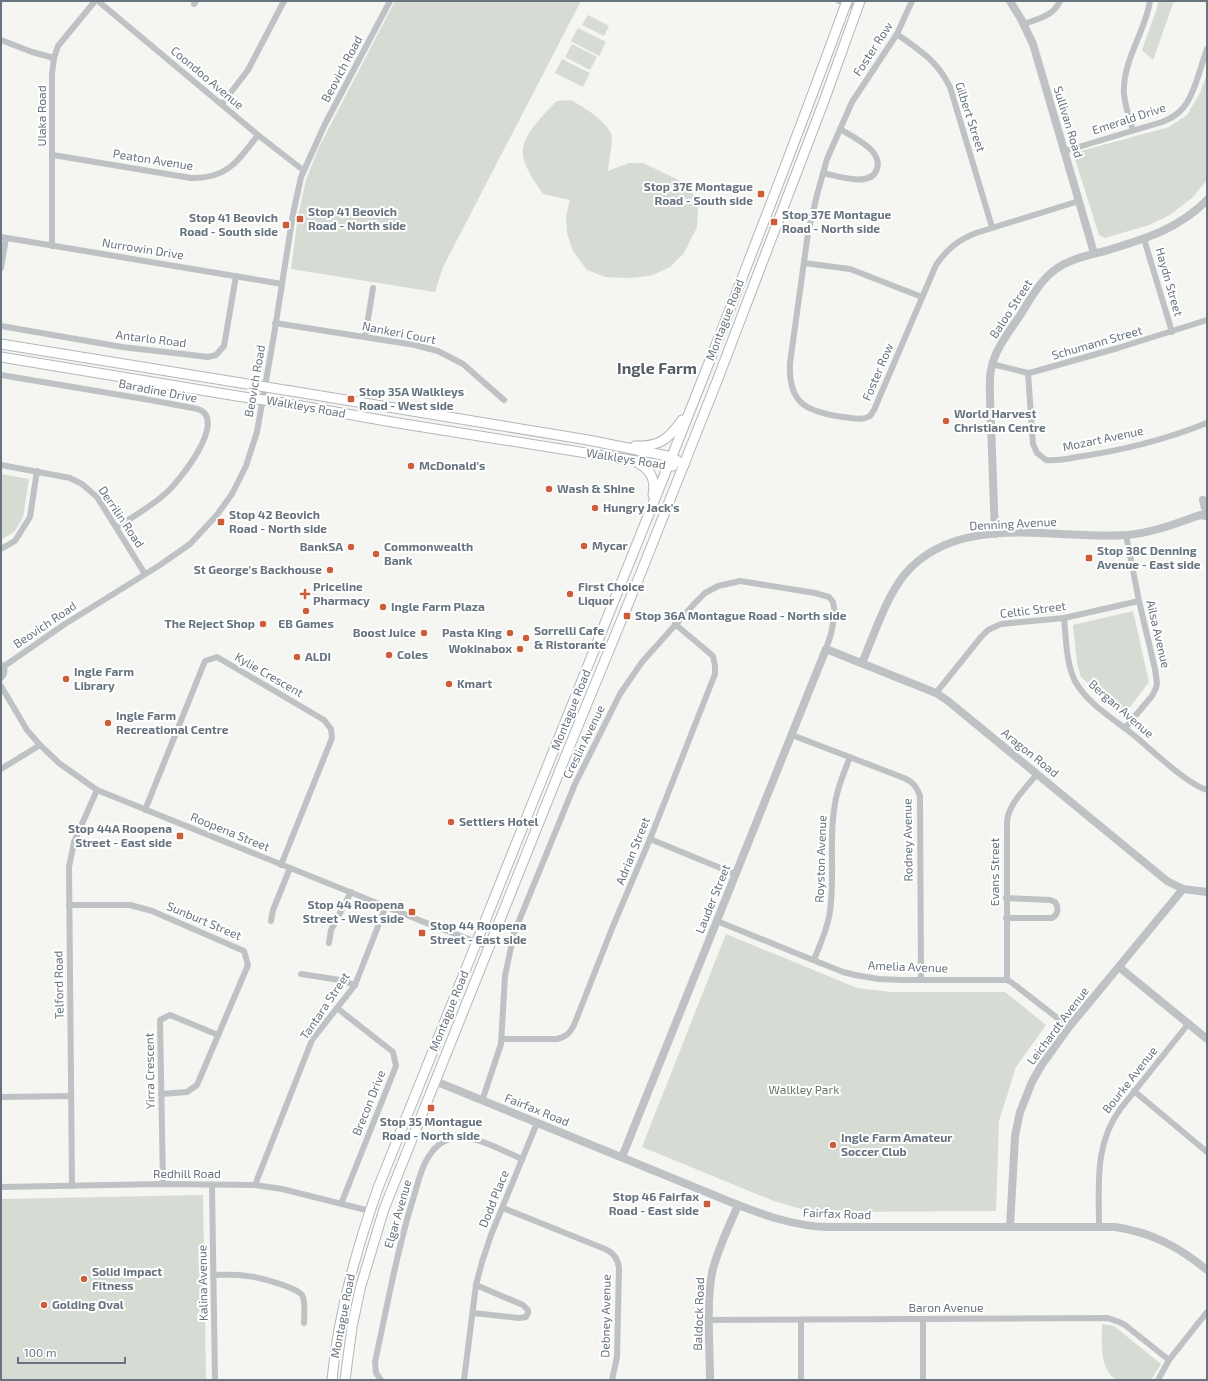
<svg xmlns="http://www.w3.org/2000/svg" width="1208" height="1381" viewBox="0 0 1208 1381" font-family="'Exo 2',sans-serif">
  <rect width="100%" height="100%" fill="#f5f5f2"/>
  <!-- green -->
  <g fill="#d6dbd3">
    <polygon points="395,1 581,1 443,267 435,292 291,269 298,216 306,180 319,147"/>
    <polygon points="1158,1 1174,1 1153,60 1142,50 1157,8"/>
    <polygon points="588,15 609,26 604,36 582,25"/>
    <polygon points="578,28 606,42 599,56 571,41"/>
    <polygon points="572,44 597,57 590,70 565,57"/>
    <polygon points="562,59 590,73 583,87 555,73"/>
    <polygon points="1207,74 1207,180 1193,197 1170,215 1149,225 1105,238 1099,235 1075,159 1081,151 1169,127 1187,115 1200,93"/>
    <path d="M571,100C582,106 610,123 612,137C612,147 609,160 608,171L629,163H643L689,185L698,205L697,227L684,253L670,267L650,276L628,278L605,277L587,270L573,251L567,233L566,216L570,200L543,194C535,182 525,169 523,155C520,137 545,113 557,101Z"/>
    <polygon points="1,474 29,479 23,517 15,531 1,540"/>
    <polygon points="1133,611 1149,682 1124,715 1081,677 1077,663 1073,625"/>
    <polygon points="726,934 857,988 892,992 1005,992 1046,1025 1016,1067 999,1121 996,1211 822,1212 805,1210 774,1201 642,1147"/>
    <polygon points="203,1195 206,1380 1,1380 1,1199"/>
    <path d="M1102,1324L1114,1326L1161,1364L1151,1380H1117C1099,1370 1102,1342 1102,1324Z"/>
  </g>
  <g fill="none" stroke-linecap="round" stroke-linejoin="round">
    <defs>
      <g id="secondary">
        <polyline points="1,344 241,383"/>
        <polyline points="1,357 237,396"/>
        <polyline points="291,391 588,440 672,457 684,465"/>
        <polyline points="290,404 398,423 668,466 673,466"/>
        <path d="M635,446C659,447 669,439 682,420"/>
        <path d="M638,463C651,470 656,480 653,495"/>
        <path d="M332,1380C338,1314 356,1250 378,1188C428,1065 476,942 526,819C636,547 746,276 847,1"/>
        <polyline points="345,1380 352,1327 360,1289 384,1209 566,755 642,570 717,381 824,101 860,1"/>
      </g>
    </defs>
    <!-- secondary casing -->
    <use href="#secondary" stroke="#b3b7bb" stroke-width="11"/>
    <!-- minor -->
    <g stroke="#bec2c5" stroke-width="6">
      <polyline points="98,1 258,135 303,170"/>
      <polyline points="839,1 857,8"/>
      <path d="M912,1L897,34L852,102L827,159L817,195L808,233L790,363C788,404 807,412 843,417C853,418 862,421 870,416L874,410L936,265C947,249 958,240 976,233L1079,201"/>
      <polyline points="194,4 196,1"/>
      <path d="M1024,24C1037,19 1054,16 1060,1"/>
      <path d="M897,34C921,52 936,59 950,87L992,227"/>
      <polyline points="1,40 32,52 54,58"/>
      <polyline points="222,104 248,70 284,1"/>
      <path d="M1133,130C1129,118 1125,106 1124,94C1122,61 1145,33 1150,1"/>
      <path d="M1065,151L1162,122C1170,119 1177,115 1183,108C1194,96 1201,65 1207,49"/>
      <path d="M53,155L191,178C227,179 238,161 258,135"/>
      <path d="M823,173C837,176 871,188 877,169C879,163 877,157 873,152C866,143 850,135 840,129"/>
      <polyline points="1,237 282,284"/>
      <polyline points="1144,239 1172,332"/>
      <polyline points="52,246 52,74 54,58 58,46 95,1"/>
      <polyline points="804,263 850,269 922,297"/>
      <polyline points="1,268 6,238"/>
      <polyline points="275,323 415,345 438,351 463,364 504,400"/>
      <polyline points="1,326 122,347 200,356 208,357 216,355 224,346 236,276"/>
      <polyline points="365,337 373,288"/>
      <polyline points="992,364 1028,373 1033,372 1118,348 1207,320"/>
      <path d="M1028,373L1033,444L1037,453L1046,460C1056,461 1067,459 1077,457C1119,451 1167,439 1207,423"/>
      <path d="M1,375L150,400L198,409C229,420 178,483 165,494C150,507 133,517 117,527"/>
      <polyline points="1,465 70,478 82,484 97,497 145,574"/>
      <polyline points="1,549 15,541 30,517 37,471"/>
      <path d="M1064,618C1066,637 1066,664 1075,681C1088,705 1116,720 1136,737C1153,751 1187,784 1207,790"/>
      <path d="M1,664C6,668 5,674 1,678"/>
      <polyline points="3,667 65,624 160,565 190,544 216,516 232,494 246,466 257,432 274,335 293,214 301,177 325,124 390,1"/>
      <polyline points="1,686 27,730 40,745 59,763 97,790 424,922 489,947"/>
      <polyline points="936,693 981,637 988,630 1001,624 1064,618 1139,601"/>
      <polyline points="1125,728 1152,696 1156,688 1157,683 1155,669 1139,601 1126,535"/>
      <path d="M792,735L904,778C913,782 917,787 920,796L921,980"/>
      <polyline points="1,769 40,745"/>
      <polyline points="145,810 205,661 217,657 324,720 331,729 332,738 281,865"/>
      <polyline points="650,839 735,874"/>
      <path d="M1006,898L1050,900L1055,902C1059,908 1058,915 1052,918H1006"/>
      <polyline points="69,905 130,905 152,911 244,951 248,965 197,1085 187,1092 161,1094"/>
      <polyline points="271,921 273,910 290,868"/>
      <polyline points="717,921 793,952 843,972 855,975 879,979 901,980 1007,980 1011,982 1069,1027"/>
      <polyline points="329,943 331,930 351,892"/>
      <path d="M814,960C820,944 828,928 830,911C835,878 829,843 834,810C836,791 843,775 850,757"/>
      <polyline points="301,974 340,980 355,985"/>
      <path d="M1007,980V821C1009,803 1026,788 1037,774"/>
      <polyline points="337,1008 393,1052 396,1066 341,1204"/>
      <path d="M502,1039H557C566,1037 570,1033 574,1025L613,926L650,839L715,674V666L713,656L675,624"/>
      <polyline points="1134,1091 1207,1152"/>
      <polyline points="1,1097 71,1096"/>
      <polyline points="482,1101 501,1044 505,976 514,933 575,784 620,694 642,662 695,603 705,593 718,586 740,581 815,593 829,597 833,602 835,613 831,634 826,649"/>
      <polyline points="163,1184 160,1020 170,1015 218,1035"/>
      <polyline points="212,1185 215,1380"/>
      <polyline points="255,1185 312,1040 355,985 386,906"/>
      <polyline points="72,1186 69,867 74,842 97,790"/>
      <polyline points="1,1187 163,1184 255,1185 282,1189 370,1211"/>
      <path d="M503,1208L605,1249C614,1253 618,1259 619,1268L617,1357L612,1380"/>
      <path d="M1099,1227C1099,1184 1094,1144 1121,1108L1189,1023"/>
      <path d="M213,1275C225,1275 236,1274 247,1276C258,1277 296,1287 302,1295C306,1302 304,1315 304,1323"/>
      <polyline points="473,1313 519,1318 526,1317 528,1313 528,1310 523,1305 476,1285"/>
      <polyline points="923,1319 923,1380"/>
      <polyline points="709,1320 1108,1318 1119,1322 1125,1325 1169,1360"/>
      <polyline points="801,1320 801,1380"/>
      <path d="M381,1380L376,1373L375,1362C387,1307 397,1250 414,1196C418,1183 421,1167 429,1156C434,1148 442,1141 450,1139C471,1132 503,1151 522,1159"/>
      <polyline points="464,1380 476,1285 482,1262 491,1235 537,1123"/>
      <polyline points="1158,1380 1169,1360 1207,1312"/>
    </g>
    <!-- tertiary -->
    <g stroke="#bec2c5" stroke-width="8">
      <polyline points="1010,1 1021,19 1033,44 1094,253"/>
      <polyline points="1203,500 1207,516"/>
      <path d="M995,534L990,398C990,389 989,379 991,370C994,351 1008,333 1019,317C1030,300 1040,280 1056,269C1070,259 1089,255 1105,251C1144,239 1177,230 1207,200"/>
      <path d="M862,663C874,635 886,597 905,574C958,511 1056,540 1127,535C1152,533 1177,523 1200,515L1206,516"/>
      <polyline points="1119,967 1207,1039"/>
      <path d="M435,1081L738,1205C767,1216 795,1226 827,1227H1115C1151,1232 1179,1247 1207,1270"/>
      <polyline points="622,1157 826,649 936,693 948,701 1167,881 1183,889 1207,892"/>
      <polyline points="1010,1227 1015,1136 1020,1112 1032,1082 1041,1066 1069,1027 1183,889"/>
      <path d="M710,1380C710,1347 706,1306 712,1273C717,1250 729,1227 738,1205"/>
    </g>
    <!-- secondary -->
    <use href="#secondary" stroke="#fff" stroke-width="9"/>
    <defs>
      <g id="secondary-bridge">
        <polyline points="241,383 291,391"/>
        <polyline points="237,396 290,404"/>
      </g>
    </defs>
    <!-- secondary-bridge casing -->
    <use href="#secondary-bridge" stroke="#b3b7bb" stroke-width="11" stroke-linecap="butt"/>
    <!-- secondary-bridge -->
    <use href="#secondary-bridge" stroke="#fff" stroke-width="9"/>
  </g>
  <!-- markers -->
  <g fill="#cd5d39" stroke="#fff" stroke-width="1.5">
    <rect x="757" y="190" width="8" height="8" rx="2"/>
    <rect x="296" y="215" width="8" height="8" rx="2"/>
    <rect x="770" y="218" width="8" height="8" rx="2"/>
    <rect x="282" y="221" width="8" height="8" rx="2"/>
    <rect x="347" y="395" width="8" height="8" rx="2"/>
    <circle cx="946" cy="421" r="4"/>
    <circle cx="411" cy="466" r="4"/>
    <circle cx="549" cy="489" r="4"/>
    <circle cx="595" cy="508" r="4"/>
    <rect x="217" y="518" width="8" height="8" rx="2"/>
    <circle cx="584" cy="546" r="4"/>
    <circle cx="351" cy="547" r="4"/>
    <circle cx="376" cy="554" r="4"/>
    <rect x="1085" y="554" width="8" height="8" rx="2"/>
    <circle cx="330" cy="570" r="4"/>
    <path d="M303 588h4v4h4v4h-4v4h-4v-4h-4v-4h4z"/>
    <circle cx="570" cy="594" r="4"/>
    <circle cx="383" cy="607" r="4"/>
    <circle cx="306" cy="611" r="4"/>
    <rect x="623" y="612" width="8" height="8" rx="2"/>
    <circle cx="263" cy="624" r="4"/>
    <circle cx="424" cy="633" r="4"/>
    <circle cx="510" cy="633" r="4"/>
    <circle cx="526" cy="638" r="4"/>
    <circle cx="520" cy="649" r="4"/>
    <circle cx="389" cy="655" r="4"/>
    <circle cx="297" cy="657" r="4"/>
    <circle cx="66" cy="679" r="4"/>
    <circle cx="449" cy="684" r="4"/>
    <circle cx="108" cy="723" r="4"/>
    <circle cx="451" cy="822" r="4"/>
    <rect x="176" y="832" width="8" height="8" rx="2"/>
    <rect x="408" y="908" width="8" height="8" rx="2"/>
    <rect x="418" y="929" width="8" height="8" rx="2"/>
    <rect x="427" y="1104" width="8" height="8" rx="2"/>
    <circle cx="833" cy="1145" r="4"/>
    <rect x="703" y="1200" width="8" height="8" rx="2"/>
    <circle cx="84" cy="1279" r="4"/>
    <circle cx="44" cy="1305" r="4"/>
  </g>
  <g text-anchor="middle" stroke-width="4" stroke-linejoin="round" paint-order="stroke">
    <!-- street labels -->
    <g font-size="12" fill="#67747f" stroke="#fff">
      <text transform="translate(873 49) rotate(-57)" y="4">Foster Row</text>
      <text transform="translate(342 69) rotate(-62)" y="4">Beovich Road</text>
      <text transform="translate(207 78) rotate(40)" y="4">Coondoo Avenue</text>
      <text transform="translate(42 116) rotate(-90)" y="4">Ulaka Road</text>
      <text transform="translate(970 117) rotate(72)" y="4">Gilbert Street</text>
      <text transform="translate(1129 119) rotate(-18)" y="4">Emerald Drive</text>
      <text transform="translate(1068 122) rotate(73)" y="4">Sullivan Road</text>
      <text transform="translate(153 160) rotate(9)" y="4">Peaton Avenue</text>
      <text transform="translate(143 249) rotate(9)" y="4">Nurrowin Drive</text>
      <text transform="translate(1169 282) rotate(74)" y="4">Haydn Street</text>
      <text transform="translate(1011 309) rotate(-57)" y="4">Baloo Street</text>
      <text transform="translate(725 320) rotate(-69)" y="4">Montague Road</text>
      <text transform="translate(399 333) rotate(11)" y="4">Nankeri Court</text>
      <text transform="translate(151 339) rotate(7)" y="4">Antarlo Road</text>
      <text transform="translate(1097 343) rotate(-16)" y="4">Schumann Street</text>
      <text transform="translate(878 372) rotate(-67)" y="4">Foster Row</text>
      <text transform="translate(255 381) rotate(-80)" y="4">Beovich Road</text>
      <text transform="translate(158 391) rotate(11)" y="4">Baradine Drive</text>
      <text transform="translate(306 407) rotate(10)" y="4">Walkleys Road</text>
      <text transform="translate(1103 439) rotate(-12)" y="4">Mozart Avenue</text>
      <text transform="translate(626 459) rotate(9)" y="4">Walkleys Road</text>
      <text transform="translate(121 517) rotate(56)" y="4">Derrilin Road</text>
      <text transform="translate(1013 524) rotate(-3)" y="4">Denning Avenue</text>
      <text transform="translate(1033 610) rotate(-7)" y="4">Celtic Street</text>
      <text transform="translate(45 625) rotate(-34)" y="4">Beovich Road</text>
      <text transform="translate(1158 634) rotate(77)" y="4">Ailsa Avenue</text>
      <text transform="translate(269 675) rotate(30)" y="4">Kylie Crescent</text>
      <text transform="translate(1121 709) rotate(41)" y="4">Bergan Avenue</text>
      <text transform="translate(571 710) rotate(-68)" y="4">Montague Road</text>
      <text transform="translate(584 742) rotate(-64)" y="4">Creslin Avenue</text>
      <text transform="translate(1030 753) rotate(39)" y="4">Aragon Road</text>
      <text transform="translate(230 832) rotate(22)" y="4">Roopena Street</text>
      <text transform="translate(908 840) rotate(-91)" y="4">Rodney Avenue</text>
      <text transform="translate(633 851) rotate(-68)" y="4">Adrian Street</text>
      <text transform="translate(821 859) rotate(-88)" y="4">Royston Avenue</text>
      <text transform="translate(995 872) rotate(-90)" y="4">Evans Street</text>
      <text transform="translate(713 899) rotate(-68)" y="4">Lauder Street</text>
      <text transform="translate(204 921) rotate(23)" y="4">Sunburt Street</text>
      <text transform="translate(908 967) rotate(2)" y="4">Amelia Avenue</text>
      <text transform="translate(59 985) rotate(-91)" y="4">Telford Road</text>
      <text transform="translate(325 1006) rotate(-56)" y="4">Tantara Street</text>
      <text transform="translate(449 1011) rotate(-68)" y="4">Montague Road</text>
      <text transform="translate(1058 1026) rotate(-53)" y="4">Leichardt Avenue</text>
      <text transform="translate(150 1071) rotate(-91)" y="4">Yirra Crescent</text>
      <text transform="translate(1130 1080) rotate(-52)" y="4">Bourke Avenue</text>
      <text transform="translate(369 1103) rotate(-68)" y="4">Brecon Drive</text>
      <text transform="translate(537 1110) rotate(22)" y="4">Fairfax Road</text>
      <text x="187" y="1178">Redhill Road</text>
      <text transform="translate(494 1199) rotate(-68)" y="4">Dodd Place</text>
      <text transform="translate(398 1214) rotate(-74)" y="4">Elgar Avenue</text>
      <text transform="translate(837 1214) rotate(2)" y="4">Fairfax Road</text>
      <text transform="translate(203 1283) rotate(-91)" y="4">Kalina Avenue</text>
      <text x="946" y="1312">Baron Avenue</text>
      <text transform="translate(699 1314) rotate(-88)" y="4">Baldock Road</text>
      <text transform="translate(343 1316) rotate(-79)" y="4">Montague Road</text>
      <text transform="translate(606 1316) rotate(-89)" y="4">Debney Avenue</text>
    </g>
    <!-- poi labels -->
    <g font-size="12" font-weight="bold" fill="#67747f" stroke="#fff" text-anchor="start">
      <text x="753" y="191" text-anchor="end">Stop 37E Montague<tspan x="753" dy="14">Road - South side</tspan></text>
      <text x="308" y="216">Stop 41 Beovich<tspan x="308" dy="14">Road - North side</tspan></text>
      <text x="782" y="219">Stop 37E Montague<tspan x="782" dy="14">Road - North side</tspan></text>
      <text x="278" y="222" text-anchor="end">Stop 41 Beovich<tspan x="278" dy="14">Road - South side</tspan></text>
      <text x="359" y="396">Stop 35A Walkleys<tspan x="359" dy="14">Road - West side</tspan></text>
      <text x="954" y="418">World Harvest<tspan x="954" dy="14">Christian Centre</tspan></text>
      <text x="419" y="470">McDonald's</text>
      <text x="557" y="493">Wash &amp; Shine</text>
      <text x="603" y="512">Hungry Jack's</text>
      <text x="229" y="519">Stop 42 Beovich<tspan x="229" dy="14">Road - North side</tspan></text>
      <text x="592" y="550">Mycar</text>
      <text x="343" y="551" text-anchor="end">BankSA</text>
      <text x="384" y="551">Commonwealth<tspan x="384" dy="14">Bank</tspan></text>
      <text x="1097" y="555">Stop 38C Denning<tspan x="1097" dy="14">Avenue - East side</tspan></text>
      <text x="322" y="574" text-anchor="end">St George's Backhouse</text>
      <text x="313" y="591">Priceline<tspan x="313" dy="14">Pharmacy</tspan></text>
      <text x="578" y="591">First Choice<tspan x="578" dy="14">Liquor</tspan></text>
      <text x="391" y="611">Ingle Farm Plaza</text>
      <text x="635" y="620">Stop 36A Montague Road - North side</text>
      <text x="255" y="628" text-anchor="end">The Reject Shop</text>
      <text x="306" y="628" text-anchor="middle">EB Games</text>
      <text x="534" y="635">Sorrelli Cafe<tspan x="534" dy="14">&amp; Ristorante</tspan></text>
      <text x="416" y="637" text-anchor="end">Boost Juice</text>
      <text x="502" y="637" text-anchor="end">Pasta King</text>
      <text x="512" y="653" text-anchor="end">Wokinabox</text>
      <text x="397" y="659">Coles</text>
      <text x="305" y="661">ALDI</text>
      <text x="74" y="676">Ingle Farm<tspan x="74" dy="14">Library</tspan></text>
      <text x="457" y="688">Kmart</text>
      <text x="116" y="720">Ingle Farm<tspan x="116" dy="14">Recreational Centre</tspan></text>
      <text x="459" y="826">Settlers Hotel</text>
      <text x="172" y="833" text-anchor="end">Stop 44A Roopena<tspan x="172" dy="14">Street - East side</tspan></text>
      <text x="404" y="909" text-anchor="end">Stop 44 Roopena<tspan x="404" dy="14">Street - West side</tspan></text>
      <text x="430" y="930">Stop 44 Roopena<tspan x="430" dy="14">Street - East side</tspan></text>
      <text x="431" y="1126" text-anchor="middle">Stop 35 Montague<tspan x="431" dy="14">Road - North side</tspan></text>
      <text x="841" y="1142">Ingle Farm Amateur<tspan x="841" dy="14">Soccer Club</tspan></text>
      <text x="699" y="1201" text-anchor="end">Stop 46 Fairfax<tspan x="699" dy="14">Road - East side</tspan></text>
      <text x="92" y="1276">Solid Impact<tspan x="92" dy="14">Fitness</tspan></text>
      <text x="52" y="1309">Golding Oval</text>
    </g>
    <!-- park labels -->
    <g font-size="12" fill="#697765" stroke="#fff">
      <text x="804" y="1094">Walkley Park</text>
    </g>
    <!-- district labels -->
    <g font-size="16" font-weight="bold" fill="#545e65" stroke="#fff">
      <text x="657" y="374">Ingle Farm</text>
    </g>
  </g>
  <!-- border -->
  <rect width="1208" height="1381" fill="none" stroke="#67747f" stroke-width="4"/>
  <!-- scale -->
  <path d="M18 1357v6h107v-6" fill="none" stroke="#67747f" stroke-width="2"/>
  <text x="24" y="1357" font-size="12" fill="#67747f" stroke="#ffffff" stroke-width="3" paint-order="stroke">100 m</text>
</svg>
